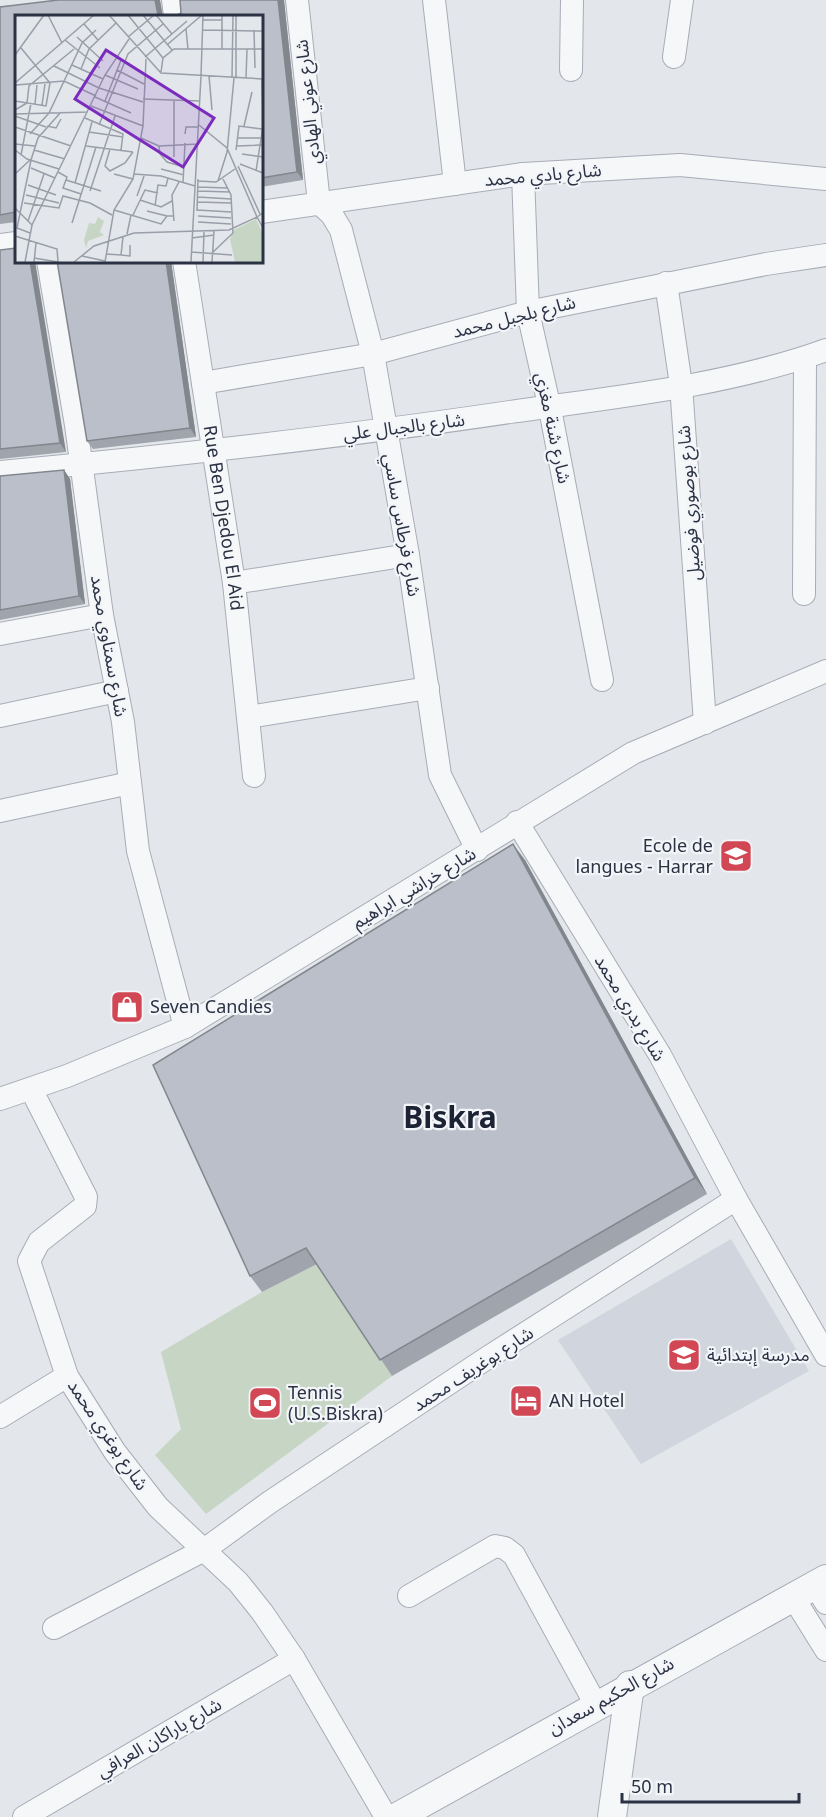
<svg xmlns="http://www.w3.org/2000/svg" width="826" height="1817" viewBox="0 0 826 1817" font-family="'Noto Sans','Noto Sans Arabic',sans-serif">
  <rect width="100%" height="100%" fill="#e3e6eb"/>
  <!-- built -->
  <polygon fill="#d1d5dd" points="731,1239 809,1371 641,1464 558,1340"/>
  <!-- green -->
  <polygon fill="#c7d5c4" points="317,1264 392,1376 206,1514 155,1455 181,1429 161,1352 262,1292"/>
  <g fill="none" stroke-linecap="round" stroke-linejoin="round">
    <defs>
      <g id="minor">
        <polyline points="173,0 175,16"/>
        <polyline points="297,0 319,203 332,215 341,230 373,354 408,555 440,775 477,850"/>
        <polyline points="434,0 455,184"/>
        <polyline points="674,57 682,0"/>
        <polyline points="571,70 572,0"/>
        <polyline points="523,174 528,312 550,409 602,680"/>
        <polyline points="261,212 523,174 680,165 826,179"/>
        <polyline points="0,245 16,243"/>
        <polyline points="48,261 76,425 102,615 123,722 138,851 185,1027"/>
        <path id="s1" d="M184,261L234,583L254,776"/>
        <polyline points="666,283 681,385 705,723"/>
        <polyline points="203,383 373,354 528,312 766,264 826,255"/>
        <path d="M0,472C170,456 341,437 510,412C615,397 726,386 826,350"/>
        <polyline points="234,583 408,555"/>
        <polyline points="804,594 805,358"/>
        <polyline points="0,634 102,615"/>
        <polyline points="0,716 117,691"/>
        <polyline points="249,717 428,688"/>
        <polyline points="0,811 130,783"/>
        <polyline points="517,822 660,1055 736,1199 826,1355"/>
        <polyline points="31,1089 86,1197 85,1206 39,1242 29,1261 67,1376 115,1452 158,1507 238,1582 262,1612 294,1659 386,1817"/>
        <polyline points="0,1099 67,1076 185,1027 633,753 826,671"/>
        <polyline points="0,1417 67,1376"/>
        <polyline points="815,1585 826,1603"/>
        <polyline points="409,1596 495,1546 505,1548 514,1555 596,1705"/>
        <polyline points="793,1597 826,1650"/>
        <polyline points="54,1628 204,1550 270,1502 487,1358 736,1199"/>
        <polyline points="24,1817 294,1659"/>
      </g>
      <g id="tertiary">
        <polyline points="397,1817 826,1579"/>
        <polyline points="612,1817 630,1685"/>
      </g>
    </defs>
    <!-- minor casing -->
    <use href="#minor" stroke="#a8acb6" stroke-width="24"/>
    <!-- tertiary casing -->
    <use href="#tertiary" stroke="#a8acb6" stroke-width="30"/>
    <!-- minor -->
    <use href="#minor" stroke="#f6f7f9" stroke-width="22"/>
    <!-- tertiary -->
    <use href="#tertiary" stroke="#f6f7f9" stroke-width="28"/>
  </g>
  <!-- wall -->
  <g fill="#a0a4ad">
    <polygon points="160,1 16,16 16,222 0,224 0,6"/>
    <polygon points="284,1 303,180 261,187 261,16"/>
    <polygon points="0,250 66,452 0,459"/>
    <polygon points="57,261 171,261 196,437 93,449 87,441"/>
    <polygon points="64,470 70,479 85,604 0,620 0,476"/>
    <polygon points="525,860 707,1194 392,1376 317,1264 262,1292 250,1276"/>
  </g>
  <!-- shaded-wall -->
  <g fill="#82868d">
    <polygon points="155,0 160,0 163,16 159,16 158,15"/>
    <polygon points="278,0 284,0 303,180 297,172"/>
    <polygon points="30,261 35,261 66,452 60,443"/>
    <polygon points="166,261 171,261 196,437 190,428"/>
    <polygon points="64,470 70,479 85,604 79,596"/>
    <polygon points="513,844 525,860 707,1194 695,1178"/>
  </g>
  <!-- building -->
  <g fill="#babfc9" stroke="#82868d" stroke-width="1.5">
    <polygon points="58,0 155,0 158,15 161,16 16,16 16,212 0,215 0,7"/>
    <polygon points="180,0 278,0 297,172 261,178 261,16 176,16 181,13"/>
    <polygon points="16,248 16,261 30,261 60,443 0,449 0,250"/>
    <polygon points="57,261 166,261 190,428 87,441"/>
    <polygon points="64,470 79,596 0,610 0,476"/>
    <polygon points="513,844 695,1178 380,1360 306,1248 250,1276 153,1065"/>
  </g>
  <!-- icons -->
  <defs>
    <symbol id="school-square" viewBox="-11 -11 22 22"><rect x="-9" y="-9" width="18" height="18" rx="4" fill="#d14854" stroke="#f3f5f9"/><path d="M0-5L7-2L0 1L-7-2ZM-4 1L0 2.5L4 1V4Q0 6-4 4Z" fill="#fff"/></symbol>
    <symbol id="shop-square" viewBox="-11 -11 22 22"><rect x="-9" y="-9" width="18" height="18" rx="4" fill="#d14854" stroke="#f3f5f9"/><path d="M-5-2.5h2.3a2.7 3.5 0 0 1 5.4 0H5L5.5 6h-11ZM-1.5-2.5h3a1.5 2.3 0 0 0-3 0Z" fill="#fff"/></symbol>
    <symbol id="hotel-square" viewBox="-11 -11 22 22"><rect x="-9" y="-9" width="18" height="18" rx="4" fill="#d14854" stroke="#f3f5f9"/><path d="M-6-4.5h1.5V1H6V5H4.5V3h-9V5H-6ZM-4 0a1.8 1.8 0 1 1 3.6 0ZM.5 0V-2.5h3Q6-2.5 6 0Z" fill="#fff"/></symbol>
    <symbol id="stadium-square" viewBox="-11 -11 22 22"><rect x="-9" y="-9" width="18" height="18" rx="4" fill="#d14854" stroke="#f3f5f9"/><path d="M0-5a6.5 5 0 1 0 0 10a6.5 5 0 1 0 0-10ZM-3.5-1.8h7v3.6h-7Z" fill="#fff"/></symbol>
  </defs>
  <g fill-rule="evenodd">
    <use href="#school-square" x="717" y="837" width="38" height="38"/>
    <use href="#shop-square" x="108" y="988" width="38" height="38"/>
    <use href="#school-square" x="665" y="1336" width="38" height="38"/>
    <use href="#hotel-square" x="507" y="1382" width="38" height="38"/>
    <use href="#stadium-square" x="246" y="1384" width="38" height="38"/>
  </g>
  <g text-anchor="middle" stroke-width="4.5" stroke-linejoin="round" paint-order="stroke">
    <!-- street labels -->
    <g font-size="18" fill="#2a3244" stroke="#f3f5f9">
      <text transform="translate(308 102) rotate(-96)" y="6">شارع عوني الهادي</text>
      <text transform="translate(543 175) rotate(-5)" y="6">شارع بادي محمد</text>
      <text transform="translate(514 317) rotate(-14)" y="6">شارع بلجبل محمد</text>
      <text transform="translate(404 427) rotate(-7)" y="6">شارع بالجبال علي</text>
      <text transform="translate(553 428) rotate(78)" y="6">شارع شنة مغزي</text>
      <text transform="translate(689 503) rotate(-94)" y="6">شارع بوصوري فوضيل</text>
      <text dy="6" stroke="none"><textPath href="#s1" startOffset="260">Rue Ben Djedou El Aid</textPath></text>
      <text transform="translate(402 525) rotate(80)" y="6">شارع فرطاس ساسي</text>
      <text transform="translate(109 646) rotate(80)" y="6">شارع سمتاوي محمد</text>
      <text transform="translate(414 888) rotate(-31)" y="6">شارع خراشي ابراهيم</text>
      <text transform="translate(630 1008) rotate(59)" y="6">شارع بدري محمد</text>
      <text transform="translate(473 1369) rotate(-33)" y="6">شارع بوغريف محمد</text>
      <text transform="translate(108 1435) rotate(56)" y="6">شارع بوغري محمد</text>
      <text transform="translate(611 1696) rotate(-29)" y="6">شارع الحكيم سعدان</text>
      <text transform="translate(159 1738) rotate(-30)" y="6">شارع باراكان العرافي</text>
    </g>
    <!-- poi labels -->
    <g font-size="18" fill="#2a3244" stroke="#f3f5f9" text-anchor="start">
      <text x="713" y="852" text-anchor="end">Ecole de<tspan x="713" dy="21">langues - Harrar</tspan></text>
      <text x="150" y="1013">Seven Candies</text>
      <text x="707" y="1361">مدرسة إبتدائية</text>
      <text x="288" y="1399">Tennis<tspan x="288" dy="21">(U.S.Biskra)</tspan></text>
      <text x="549" y="1407">AN Hotel</text>
    </g>
    <!-- town labels -->
    <g font-size="30" font-weight="bold" fill="#1c2335" stroke="#f3f5f9">
      <text x="450" y="1128">Biskra</text>
    </g>
  </g>
  <!-- overview -->
  <g transform="translate(15 15)">
    <rect width="248" height="248" fill="#e3e6eb"/>
    <path d="M83,202L89,206L85,217L89,220L73,226L71,233L69,225L74,208L80,209ZM241,204L247,217V247H220L215,224L219,215Z" fill="#c7d5c4"/>
    <path fill="none" stroke="#999ea8" stroke-width="1.5" d="M33,0L47,28M94,0L146,58L248,64M113,0L148,43M128,0L157,35M141,0L157,19M207,0V34M221,0V62M188,5H207M69,9L83,25M171,14L173,34M188,15L248,16M239,15L240,53M62,22L88,46M113,22L139,0M50,25L85,53M153,29L187,0M0,40L29,0M130,42L172,6M57,50L88,64M39,51L84,73L128,87M66,54L74,34L101,8M102,55L129,69M146,57L148,43L159,34H248M90,60L123,74M186,61L188,0M194,61L197,95M217,63L218,0M231,63L232,34M247,64L248,104M0,68L79,0M1,70L49,66L81,81M80,82L116,98M128,84L185,86M159,85V142M0,86L31,91L35,68L6,33M90,86L106,45L101,42M20,89L22,70M27,90L30,69M76,91L128,111M0,95L12,88L14,71L59,34M0,99L73,97M0,101L31,112M70,103L108,119L106,135M84,110L113,39L148,9M184,110L212,133L242,202L248,198M32,111L41,113L46,104M229,111L237,77M0,112L56,131M74,117L108,122M15,119L34,98L67,28L81,15M170,119L171,112H184M126,123L144,131L183,129M223,123H247M0,129L20,131M71,131L118,137M144,131L145,139L152,147L169,152M222,131L247,130M95,134L90,151L95,156L110,148L118,137M0,135L12,144L44,154M19,135L50,144M221,135L224,111L247,114M227,139L248,142M6,140L16,88M0,145V165M225,149L248,158M223,151L245,199M16,153L40,163M146,154L169,160M241,156L248,111M43,157L52,162L48,173L66,179M1,158L15,145M99,159L118,164M119,159L146,161L180,171M51,165L86,176M183,166L201,167L220,154M203,166L212,137L219,63M60,168L77,107M168,168L170,128M13,170L41,180M183,172L213,173M75,176L100,101M183,176L215,177M11,180L44,188M122,181L129,161M183,182L216,184M125,185L146,192L157,186M183,187L216,188M9,188L44,193L48,181L75,188L97,200M140,191L143,170L151,171L153,163M0,193L17,210M99,195L146,209L152,201H158M182,195L216,197M132,196L152,201M182,196L183,164M118,200L130,175L143,178M183,201L216,203M13,206L29,159M159,206L157,180L164,167M183,207L216,209M57,208L81,132M15,218L2,213L16,145L23,123L46,97M112,219L116,200M0,221L42,234L43,247M177,223L199,220M176,237L217,240M197,238L218,218L216,180L208,164M91,239L106,240L108,222M106,240L115,241V230M67,241L90,246M19,243L43,247M10,247L17,210L90,60L114,24M19,247L21,228M59,247L79,231L119,218L214,215L242,202L248,213M90,247L99,195L118,164L128,111L131,44M176,247L186,61M188,247L189,217M197,247L199,216"/>
    <path fill="#7b2cbf" fill-opacity="0.15" stroke="#7b2cbf" stroke-width="3" d="M91,35L199,103L168,152L60,84Z"/>
    <rect width="248" height="248" fill="none" stroke="#2a3244" stroke-width="3"/>
  </g>
  <!-- scale -->
  <path d="M622 1793v9h177v-9" fill="none" stroke="#2a3244" stroke-width="3"/>
  <text x="631" y="1793" font-size="18" fill="#2a3244" stroke="#f3f5f9" stroke-width="4.5" paint-order="stroke">50 m</text>
</svg>
